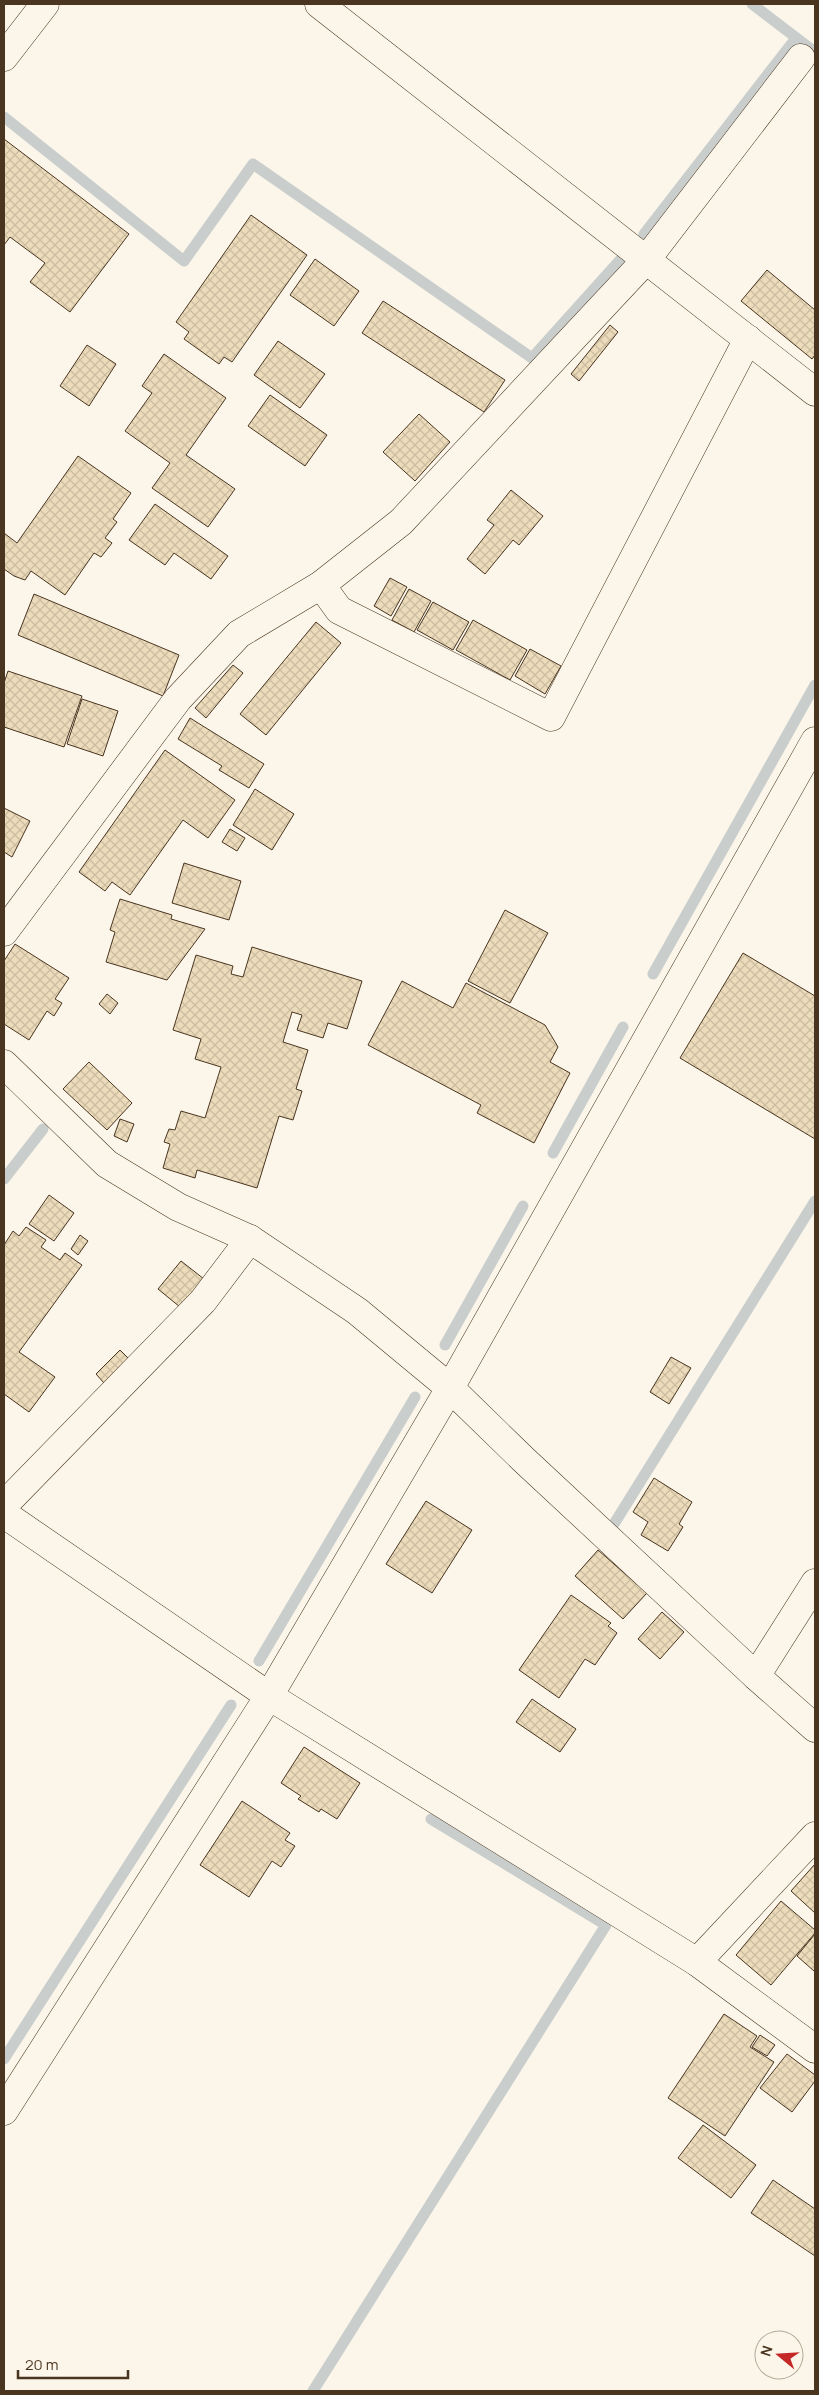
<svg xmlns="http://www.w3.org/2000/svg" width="819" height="2395" viewBox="0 0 819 2395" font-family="Manrope,sans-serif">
  <defs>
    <pattern id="building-cross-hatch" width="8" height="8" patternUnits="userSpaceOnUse" patternTransform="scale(1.25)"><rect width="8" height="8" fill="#ecdcbc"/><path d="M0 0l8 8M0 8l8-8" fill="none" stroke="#ccbda1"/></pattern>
  </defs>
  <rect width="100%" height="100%" fill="#fbf6e9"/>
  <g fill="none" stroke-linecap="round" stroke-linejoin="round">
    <!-- stream -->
    <g stroke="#c9cecd" stroke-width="11">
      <polyline points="752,4 815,52"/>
      <polyline points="4,117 184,261 253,164 532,358 621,259"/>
      <polyline points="644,234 796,38"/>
      <polyline points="653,974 815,685"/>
      <polyline points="553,1153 623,1027"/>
      <polyline points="4,1179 43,1129"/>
      <polyline points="445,1345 523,1206"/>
      <polyline points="614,1524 815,1201"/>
      <polyline points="259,1661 415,1397"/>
      <polyline points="4,2059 231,1705"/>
      <polyline points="313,2391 606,1925 431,1819"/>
    </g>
  </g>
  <!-- building -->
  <g fill="url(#building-cross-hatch)" stroke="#4a3520">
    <polygon points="4,139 129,234 70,312 30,282 45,263 10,237 4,245"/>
    <polygon points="251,215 307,255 232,362 224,357 219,364 184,339 189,332 176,322"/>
    <polygon points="315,259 359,291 334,326 290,295"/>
    <polygon points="767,270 815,310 815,355 812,359 741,301"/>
    <polygon points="383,301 505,380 484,412 362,333"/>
    <polygon points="610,325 618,332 579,381 571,374"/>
    <polygon points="278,341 325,374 300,408 254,375"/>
    <polygon points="87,345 116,364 89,406 60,386"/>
    <polygon points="164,354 226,398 186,455 235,489 208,527 152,488 170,463 125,431 152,393 142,386"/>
    <polygon points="270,395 327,435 305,466 248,426"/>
    <polygon points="419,414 450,442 415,481 383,452"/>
    <polygon points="78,456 131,493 113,519 117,522 105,538 112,543 101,557 94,553 65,595 31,571 25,580 14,576 4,569 4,533 17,543"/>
    <polygon points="511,490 543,516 519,545 513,540 485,574 467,559 494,525 487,520"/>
    <polygon points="155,504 228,556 211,579 174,553 165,565 129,540"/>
    <polygon points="390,578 407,587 391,616 374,606"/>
    <polygon points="409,589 431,601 414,632 392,620"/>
    <polygon points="34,594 179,655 163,696 18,635"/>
    <polygon points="433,602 469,622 453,650 417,630"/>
    <polygon points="473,620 527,650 510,680 456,650"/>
    <polygon points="316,622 341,643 266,735 240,714"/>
    <polygon points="530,649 561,666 545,694 515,676"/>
    <polygon points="233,665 243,673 206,718 195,708"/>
    <polygon points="8,671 82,696 64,747 4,727 4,683"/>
    <polygon points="82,699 118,711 103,756 67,744"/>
    <polygon points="190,718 264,764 249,788 219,770 222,766 178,739"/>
    <polygon points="165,750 235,800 208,838 183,820 130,895 112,882 105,891 79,872"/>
    <polygon points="255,789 294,814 272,850 233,825"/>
    <polygon points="4,808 30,821 12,857 4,852"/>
    <polygon points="230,829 245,838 237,851 222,842"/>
    <polygon points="184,863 241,881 229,920 172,903"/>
    <polygon points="120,899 172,915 171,919 205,929 167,980 106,962 115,932 110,930"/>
    <polygon points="505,910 548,933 510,1003 468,981"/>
    <polygon points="15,944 69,978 55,999 62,1003 54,1016 47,1011 29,1040 4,1024 4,961"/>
    <polygon points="252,947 362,981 347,1029 328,1023 323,1038 297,1030 302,1015 292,1012 283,1042 308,1050 296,1089 302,1091 293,1120 279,1116 257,1188 197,1170 195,1178 163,1168 170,1144 164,1142 169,1129 175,1130 181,1111 205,1118 221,1067 195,1059 201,1039 173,1030 196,955 233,966 231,974 243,977"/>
    <polygon points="743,953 815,996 815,1139 680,1058"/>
    <polygon points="402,981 453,1008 466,983 545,1025 558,1047 550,1062 570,1073 534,1143 477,1113 481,1105 368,1045"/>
    <polygon points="107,994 118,1003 110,1014 99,1004"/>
    <polygon points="89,1062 132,1103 107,1130 63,1089"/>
    <polygon points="120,1119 134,1124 127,1142 114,1136"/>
    <polygon points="49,1195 74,1213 54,1241 29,1224"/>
    <polygon points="26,1227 46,1240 41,1247 60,1260 65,1253 82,1265 19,1352 55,1377 29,1412 4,1394 4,1245 13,1231 19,1236"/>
    <polygon points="80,1235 88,1241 78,1255 71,1249"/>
    <polygon points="181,1261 204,1279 180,1307 158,1289"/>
    <polygon points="120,1350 129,1359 104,1383 96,1374"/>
    <polygon points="671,1357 691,1368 669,1404 650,1392"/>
    <polygon points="654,1478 692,1502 679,1524 683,1527 668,1551 641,1535 648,1522 633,1512"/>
    <polygon points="426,1501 472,1530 432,1593 386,1564"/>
    <polygon points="598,1550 647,1593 623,1619 575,1576"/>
    <polygon points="571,1595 611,1623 608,1626 617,1633 595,1665 585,1659 559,1698 519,1670"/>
    <polygon points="662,1612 684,1632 660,1659 638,1639"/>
    <polygon points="532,1699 576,1729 560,1752 516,1722"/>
    <polygon points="304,1747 360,1783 337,1819 321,1809 319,1812 298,1799 301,1796 281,1783"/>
    <polygon points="242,1801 290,1833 285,1840 295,1846 281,1867 272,1861 249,1897 200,1865"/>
    <polygon points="815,1864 815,1913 791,1891"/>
    <polygon points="781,1901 815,1930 815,1933 771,1985 736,1955"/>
    <polygon points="815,1934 815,1969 814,1971 797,1956"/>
    <polygon points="724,2014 757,2036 750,2047 774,2062 725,2136 668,2098"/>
    <polygon points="760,2035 775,2045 767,2056 752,2047"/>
    <polygon points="787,2054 815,2075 815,2081 792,2112 760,2088"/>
    <polygon points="703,2125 756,2165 731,2198 678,2158"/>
    <polygon points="773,2180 815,2209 815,2256 751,2213"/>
  </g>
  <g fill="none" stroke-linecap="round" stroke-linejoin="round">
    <defs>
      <g id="minor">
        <polyline points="319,4 815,392"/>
        <polyline points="4,57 45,4"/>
        <polyline points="321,585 339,610 551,717 748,339"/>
        <polyline points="4,932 178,699 239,634 321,585 401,522 646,260 801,58"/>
        <polyline points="4,1064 107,1164 178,1207 250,1239 357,1311 450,1388 524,1460 756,1676 815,1728"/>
        <polyline points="4,1505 203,1301 250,1239"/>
        <polyline points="4,1514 269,1696 697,1962 815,2049"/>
        <polyline points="756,1676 815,1583"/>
        <polyline points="697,1962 815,1836"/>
      </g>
      <polyline id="tertiary" points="4,2111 269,1696 450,1388 815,741"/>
    </defs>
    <!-- minor casing -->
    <use href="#minor" stroke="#4a3520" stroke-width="29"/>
    <!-- tertiary casing -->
    <use href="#tertiary" stroke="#4a3520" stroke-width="29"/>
    <!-- minor -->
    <use href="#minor" stroke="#fbf6e9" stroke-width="28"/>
    <!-- tertiary -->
    <use href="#tertiary" stroke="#fbf6e9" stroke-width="28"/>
  </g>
  <!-- border -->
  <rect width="819" height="2395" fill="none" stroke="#4a3520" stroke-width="10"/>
  <!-- north arrow -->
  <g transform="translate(779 2355) rotate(288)"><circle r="24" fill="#fbf6e9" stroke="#b4a999"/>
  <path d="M0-4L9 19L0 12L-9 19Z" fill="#c62828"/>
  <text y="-8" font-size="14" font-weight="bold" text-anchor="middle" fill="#4a3520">N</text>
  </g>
  <!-- scale -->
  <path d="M18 2370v8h110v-8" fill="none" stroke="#4a3520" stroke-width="2.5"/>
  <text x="25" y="2370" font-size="15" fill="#4a3520" stroke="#fbf6e9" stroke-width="4" paint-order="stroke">20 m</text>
</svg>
